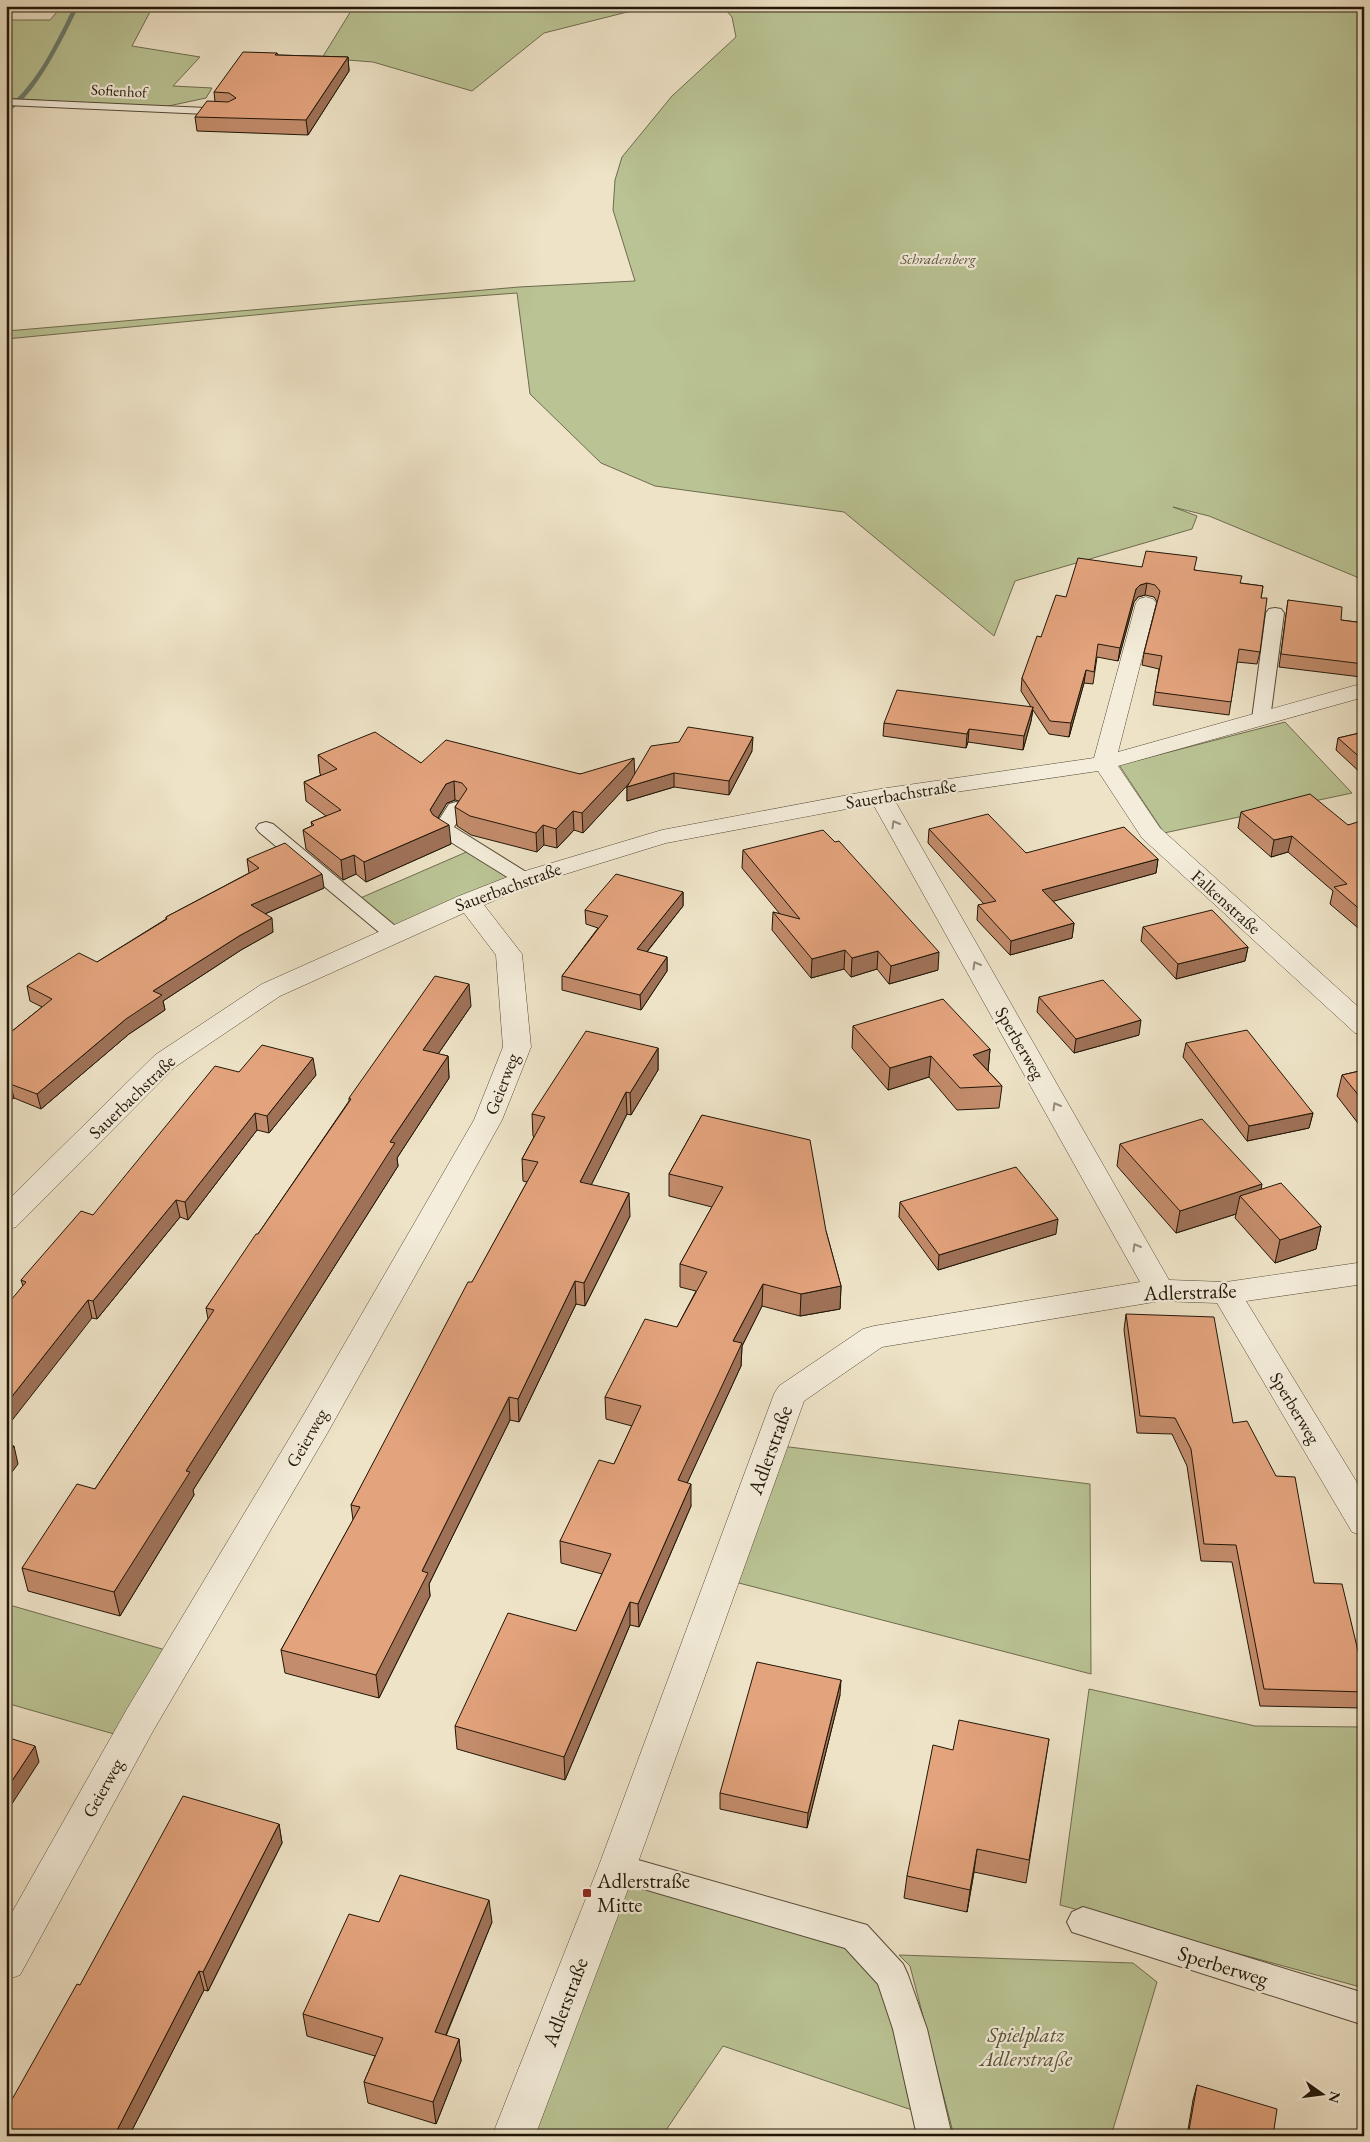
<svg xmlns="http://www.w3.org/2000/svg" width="1370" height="2142" viewBox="0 0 1370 2142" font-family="'EB Garamond',serif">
  <rect width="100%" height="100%" fill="#eee3c7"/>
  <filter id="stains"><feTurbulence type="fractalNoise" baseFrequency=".004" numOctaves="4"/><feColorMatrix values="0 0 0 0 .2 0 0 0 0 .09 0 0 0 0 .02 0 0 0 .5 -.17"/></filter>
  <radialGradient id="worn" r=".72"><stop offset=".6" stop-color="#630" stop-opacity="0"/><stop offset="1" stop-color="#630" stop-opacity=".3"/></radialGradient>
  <!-- green -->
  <g fill="#bac394" stroke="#6e6c4e">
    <polygon points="62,6 150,6 151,10 132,46 200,57 173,86 212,88 206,98 159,108 6,98 6,49 10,45 6,42 6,20 50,20"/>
    <polygon points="354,6 651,6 544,33 472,91 373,62 322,58"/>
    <polygon points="722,6 1364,6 1364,580 1209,516 1173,507 1197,516 1192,529 1015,581 994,636 844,512 655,486 601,463 530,394 517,293 358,305 6,339 6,331 19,330 519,287 635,281 613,210 615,180 622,157 672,96 736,37 732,17"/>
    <polygon points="1285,722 1352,793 1164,833 1119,765"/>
    <polygon points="471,850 516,878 394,929 358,899"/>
    <polygon points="781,1446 1090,1484 1091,1674 735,1582"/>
    <polygon points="6,1604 169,1651 121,1736 6,1703"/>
    <polygon points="1089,1689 1255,1726 1364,1727 1364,1988 1060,1905"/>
    <polygon points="627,1881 847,1947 884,1984 918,2112 723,2046 662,2136 527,2136"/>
    <polygon points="899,1955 1133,1963 1157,1982 1111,2136 954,2136 910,1966"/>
  </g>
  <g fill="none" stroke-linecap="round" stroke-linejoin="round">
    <!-- stream -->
    <path fill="#6a7b6d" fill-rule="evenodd" d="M74,6H79C64,36 36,97 6,113V108C38,83 56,42 74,6Z"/>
    <defs>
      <g id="service">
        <polygon points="6,99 229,109 235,112 229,115 6,105"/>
        <polygon points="1275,608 1281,609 1284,613 1270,719 1267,723 1255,723 1252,719 1266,613 1269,609"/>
        <polygon points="456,802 463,804 466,808 454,827 531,875 534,879 531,883 524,885 517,883 436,833 433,829 449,804"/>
        <polygon points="266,822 273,824 400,930 403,934 400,938 393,940 386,938 259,832 256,828 259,824"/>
        <polygon points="617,1854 867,1925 903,1964 908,1975 927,2029 952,2136 917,2136 893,2029 878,1984 845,1948 606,1878 601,1868 606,1858"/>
        <polygon points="1083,1907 1364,1993 1364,2025 1072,1932 1067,1922 1072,1912"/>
      </g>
      <polygon id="minor" points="1146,597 1153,599 1156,603 1118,752 1364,683 1364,697 1118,766 1160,828 1364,1012 1364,1035 1355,1033 1142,838 1098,771 895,801 1169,1280 1226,1282 1364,1262 1364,1284 1246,1301 1364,1494 1364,1536 1352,1532 1217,1303 1160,1301 882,1347 804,1401 636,1868 535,2136 492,2136 598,1868 774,1394 779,1386 863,1329 874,1326 1140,1282 873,804 666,843 533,884 484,905 522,954 531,1047 502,1120 328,1432 153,1731 20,1975 6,1980 6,1923 127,1709 304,1414 474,1120 503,1047 496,955 464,913 280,996 175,1067 16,1227 6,1230 6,1202 155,1055 262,984 459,896 515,874 662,830 880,789 1094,758 1136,603 1139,599"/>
    </defs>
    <!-- service casing -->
    <use href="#service" stroke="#544937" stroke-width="2"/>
    <!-- minor casing -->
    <use href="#minor" stroke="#544937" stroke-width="1"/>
    <!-- service -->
    <use href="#service" fill="#f4eddb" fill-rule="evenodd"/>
    <!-- minor -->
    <use href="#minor" fill="#f4eddb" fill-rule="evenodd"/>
  </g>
  <!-- wall -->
  <g fill="#c38c6c" stroke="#211607">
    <polygon points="277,53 278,55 348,57 349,71 308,135 197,131 195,117 215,102 214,92"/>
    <polygon points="1142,567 1195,570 1240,583 1263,586 1261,598 1260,652 1257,664 1237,662 1229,715 1153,705 1159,669 1142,665 1144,653 1157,602 1154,597 1145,595 1138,597 1134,602 1118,661 1097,657 1093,684 1084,683 1069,737 1049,734 1033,710 1031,721 1023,750 968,742 966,748 883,736 884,723 1031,707 1021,691 1022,678 1041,637 1066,597"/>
    <polygon points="1288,600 1341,620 1364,623 1364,664 1361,677 1279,667"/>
    <polygon points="1364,732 1364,776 1336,750 1338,738"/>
    <polygon points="752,751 729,795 674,787 627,801 627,787 630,782 583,833 574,830 557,848 544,845 537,852 471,835 457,826 455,807 459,801 455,800 447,803 438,818 451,844 366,882 356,874 343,880 306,849 303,830 312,826 311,822 326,816 306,801 304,782 321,775 320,774 318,755 580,774 635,774"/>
    <polygon points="1241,812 1348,825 1364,823 1364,933 1330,904 1333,891 1288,852 1271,857 1238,828"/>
    <polygon points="929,829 1026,853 1158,859 1156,873 1053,901 1074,923 1072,938 1010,955 977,920 978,905 984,904 928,843"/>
    <polygon points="743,850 938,970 889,984 877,969 851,977 844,969 811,978 772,930 773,912 780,914 742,868"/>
    <polygon points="247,859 324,888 265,914 273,932 241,950 163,1001 165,1010 129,1034 41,1109 14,1098 6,1104 6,1036 42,1007 30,1001 27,986 97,962 166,919 166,917 249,873"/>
    <polygon points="683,892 683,906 647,952 667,957 667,971 641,1010 562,990 562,976 598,928 586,924 585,910"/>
    <polygon points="1143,927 1248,947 1245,961 1176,979 1141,941"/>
    <polygon points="1039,997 1139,1035 1074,1053 1037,1012"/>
    <polygon points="471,1006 438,1054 448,1056 449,1078 397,1158 398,1166 193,1490 194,1495 120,1616 28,1591 22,1568 95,1489 208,1319 206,1308 258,1234 349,1101 349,1098"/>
    <polygon points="853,1026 990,1049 988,1071 1002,1086 999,1108 957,1110 929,1077 888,1090 852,1048"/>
    <polygon points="1186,1043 1313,1113 1309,1128 1247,1141 1183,1057"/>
    <polygon points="658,1048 658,1070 631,1115 627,1114 591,1185 630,1216 585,1306 576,1304 519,1422 510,1420 429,1584 430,1596 379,1698 285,1673 281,1650 353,1520 351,1505 527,1182 523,1181 522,1159 534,1137 533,1136 532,1114"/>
    <polygon points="1364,1070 1364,1131 1337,1096 1342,1075"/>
    <polygon points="239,1072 316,1075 269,1133 257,1130 188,1220 180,1217 97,1319 92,1318 23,1286 21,1280 93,1215"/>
    <polygon points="702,1115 826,1231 841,1286 840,1309 800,1316 762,1306 742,1346 741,1366 687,1483 691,1506 639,1627 630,1625 565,1780 457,1749 455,1726 576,1631 602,1574 561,1563 560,1541 614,1464 632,1426 606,1419 605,1397 677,1327 696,1291 680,1287 680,1264 712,1207 669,1196 669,1174"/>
    <polygon points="1120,1144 1261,1189 1321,1226 1316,1249 1275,1263 1235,1218 1236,1214 1176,1233 1117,1166"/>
    <polygon points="900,1202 1056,1234 938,1270 899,1217"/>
    <polygon points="1126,1314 1233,1423 1314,1583 1364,1676 1364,1704 1362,1708 1260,1706 1232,1562 1201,1561 1187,1466 1172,1434 1137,1433 1124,1330"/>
    <polygon points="840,1695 807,1828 720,1809 720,1793"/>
    <polygon points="1049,1739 1026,1883 974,1872 967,1912 904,1898 907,1876 953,1750"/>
    <polygon points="279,1824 282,1843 208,1991 204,1990 129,2136 6,2136"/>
    <polygon points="379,1922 492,1922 446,2036 459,2039 461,2061 436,2124 368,2103 364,2082 375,2056 307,2036 303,2014"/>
    <polygon points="1197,2085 1273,2136 1187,2136 1193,2100"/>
  </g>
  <!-- shaded-wall -->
  <g fill="#9f7258" stroke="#211607">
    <polygon points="348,57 349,71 308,135 306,120"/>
    <polygon points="1147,583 1145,595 1138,597 1134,602 1118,661 1120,648 1136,589 1140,585"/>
    <polygon points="1086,670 1084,683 1069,737 1071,723"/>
    <polygon points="1033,707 1031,721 1023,750 1024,736"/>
    <polygon points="969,729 968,742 966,748 967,734"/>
    <polygon points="753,737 752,751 729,795 729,781"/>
    <polygon points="634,758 635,777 583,833 582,813"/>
    <polygon points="674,773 674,787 627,801 627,787"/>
    <polygon points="454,781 455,800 447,803 431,829 430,810 446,784"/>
    <polygon points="573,811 574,830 557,848 556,829"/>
    <polygon points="449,825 451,844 366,882 364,862"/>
    <polygon points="543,825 544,845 537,852 536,833"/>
    <polygon points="1292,836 1288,852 1271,857 1274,840"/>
    <polygon points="354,855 356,874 343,880 341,860"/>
    <polygon points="1158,859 1156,873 1040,905 1042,890"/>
    <polygon points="322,874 324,888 253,919 251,905"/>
    <polygon points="683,892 683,906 637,964 637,949"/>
    <polygon points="272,918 273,932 241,950 163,1001 165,1010 129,1034 41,1109 37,1094 126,1019 153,991 239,936"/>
    <polygon points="1074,923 1072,938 1010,955 1011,941"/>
    <polygon points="1248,947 1245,961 1176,979 1178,964"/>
    <polygon points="845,950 844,969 811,978 812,959"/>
    <polygon points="878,951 877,969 851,977 852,958"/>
    <polygon points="939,952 938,970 889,984 891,966"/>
    <polygon points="667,957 667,971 641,1010 640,995"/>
    <polygon points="469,984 471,1006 425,1073 423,1050"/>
    <polygon points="1141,1020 1139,1035 1074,1053 1076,1039"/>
    <polygon points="658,1048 658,1070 631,1115 630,1093"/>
    <polygon points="990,1049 988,1071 973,1055"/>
    <polygon points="448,1056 449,1078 397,1158 398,1166 193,1490 194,1495 120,1616 114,1592 186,1471 390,1142"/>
    <polygon points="931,1056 929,1077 888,1090 890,1068"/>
    <polygon points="313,1058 316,1075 269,1133 267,1116"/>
    <polygon points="10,1084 14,1098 6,1104 6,1087"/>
    <polygon points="626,1092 627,1114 581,1205 580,1182"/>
    <polygon points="255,1113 257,1130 188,1220 185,1202"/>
    <polygon points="1313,1113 1309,1128 1247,1141 1249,1126"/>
    <polygon points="1262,1184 1258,1207 1240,1196 1236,1214 1176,1233 1180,1211"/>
    <polygon points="629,1193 630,1216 585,1306 584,1283"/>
    <polygon points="176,1200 180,1217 97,1319 93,1301"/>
    <polygon points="1058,1219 1056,1234 938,1270 939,1255"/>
    <polygon points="1321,1226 1316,1249 1275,1263 1280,1240"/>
    <polygon points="575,1281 576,1304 519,1422 518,1399"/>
    <polygon points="763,1284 762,1306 742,1346 741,1366 678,1503 678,1480 733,1341"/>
    <polygon points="841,1286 840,1309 800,1316 801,1294"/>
    <polygon points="88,1300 92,1318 6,1428 6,1404"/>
    <polygon points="509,1397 510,1420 429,1584 430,1596 379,1698 376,1675 422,1571"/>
    <polygon points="14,1446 18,1464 6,1480 6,1456"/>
    <polygon points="691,1484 691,1506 639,1627 638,1604"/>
    <polygon points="630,1602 630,1625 565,1780 564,1757"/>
    <polygon points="841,1680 840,1695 807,1828 808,1813"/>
    <polygon points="35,1746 39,1762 6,1813 6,1790"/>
    <polygon points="279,1824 282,1843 208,1991 203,1972"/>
    <polygon points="977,1849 974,1872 967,1912 970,1890"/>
    <polygon points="489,1900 492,1922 438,2054 435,2032"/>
    <polygon points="199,1971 204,1990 129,2136 114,2136"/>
    <polygon points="459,2039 461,2061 436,2124 433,2102"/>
  </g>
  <!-- building -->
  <g fill="#e3a37d" stroke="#211607">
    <polygon points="243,52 277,53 275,55 348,57 306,120 195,117 207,101 228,102 236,98 229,93 214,92"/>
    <polygon points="1146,551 1197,557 1194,570 1242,576 1240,583 1263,586 1261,598 1267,598 1260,652 1239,649 1231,702 1155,692 1162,656 1144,653 1160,591 1155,585 1147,583 1140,585 1136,589 1120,648 1098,644 1094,672 1086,670 1071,723 1050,721 1022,678 1037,636 1041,637 1056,595 1066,597 1078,558 1142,567"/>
    <polygon points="1288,600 1342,607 1341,620 1364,623 1364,664 1281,654"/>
    <polygon points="897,690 1033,707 1024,736 969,729 967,734 884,723"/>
    <polygon points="688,727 753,737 729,781 674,773 627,787 651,746 679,742"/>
    <polygon points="375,732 421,763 446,740 580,774 634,758 582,813 573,811 556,829 543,825 536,833 470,816 455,807 467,789 462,783 454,781 446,784 430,810 433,815 449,825 364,862 354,855 341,860 303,830 314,825 311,822 341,810 304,782 337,769 318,755"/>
    <polygon points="1364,732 1364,761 1338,738"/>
    <polygon points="1310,794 1348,825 1361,821 1364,823 1364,913 1334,887 1347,884 1292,836 1274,840 1241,812"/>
    <polygon points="988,814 1026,853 1124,827 1158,859 1042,890 1074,923 1011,941 978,905 996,901 929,829"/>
    <polygon points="823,830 835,842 839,841 939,952 891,966 878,951 852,958 845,950 812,959 773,912 800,919 743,850"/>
    <polygon points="285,843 322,874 251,905 272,918 239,936 153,991 162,995 126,1019 37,1094 10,1084 6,1087 6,1036 52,999 27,986 79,953 97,962 167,919 166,917 259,868 247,859"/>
    <polygon points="616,874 683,892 637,949 667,957 640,995 562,976 608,916 585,910"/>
    <polygon points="1212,910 1248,947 1178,964 1143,927"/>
    <polygon points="435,976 469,984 423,1050 448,1056 390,1142 395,1143 186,1471 190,1472 114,1592 22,1568 77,1484 95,1489 214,1310 206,1308 256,1234 258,1234 351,1099 349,1098"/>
    <polygon points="1103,980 1141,1020 1076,1039 1039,997"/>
    <polygon points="943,999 990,1049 973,1055 1002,1086 960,1088 931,1056 890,1068 853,1026"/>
    <polygon points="1247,1030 1313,1113 1249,1126 1186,1043"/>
    <polygon points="586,1031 658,1048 630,1093 626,1092 580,1182 629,1193 584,1283 575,1281 518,1399 509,1397 422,1571 428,1573 376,1675 281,1650 360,1507 351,1505 468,1282 472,1282 538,1162 522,1159 545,1117 532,1114"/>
    <polygon points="262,1045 313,1058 267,1116 255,1113 185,1202 176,1200 93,1301 88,1300 6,1404 6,1306 26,1282 21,1280 81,1211 93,1215 215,1066 239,1072"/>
    <polygon points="1364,1070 1364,1102 1342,1075"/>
    <polygon points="702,1115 810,1140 826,1231 841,1286 801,1294 763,1284 733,1341 742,1343 678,1480 691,1484 638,1604 630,1602 564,1757 455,1726 508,1613 576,1631 611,1554 560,1541 599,1460 614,1464 641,1406 605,1397 645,1319 677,1327 707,1272 680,1264 723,1187 669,1174"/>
    <polygon points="1202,1119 1262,1184 1180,1211 1120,1144"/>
    <polygon points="1016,1167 1058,1219 939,1255 900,1202"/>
    <polygon points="1281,1183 1321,1226 1280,1240 1240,1196"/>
    <polygon points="1126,1314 1214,1317 1233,1423 1247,1421 1276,1476 1295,1477 1314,1583 1342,1584 1364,1676 1364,1692 1264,1689 1236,1545 1204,1544 1191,1449 1175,1418 1140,1416"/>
    <polygon points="6,1444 14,1446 6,1456"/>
    <polygon points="757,1662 841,1680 808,1813 720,1793"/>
    <polygon points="959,1720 1049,1739 1029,1860 977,1849 970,1890 907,1876 933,1745 953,1750"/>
    <polygon points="6,1737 35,1746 6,1790"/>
    <polygon points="183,1796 279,1824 203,1972 199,1971 114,2136 6,2136 6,2110 77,1984 80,1985"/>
    <polygon points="400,1875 489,1900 435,2032 459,2039 433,2102 364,2082 383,2038 303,2014 349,1914 379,1922"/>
    <polygon points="1197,2085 1277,2109 1273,2136 1188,2136"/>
  </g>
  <!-- one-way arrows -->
  <defs><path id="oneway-chevron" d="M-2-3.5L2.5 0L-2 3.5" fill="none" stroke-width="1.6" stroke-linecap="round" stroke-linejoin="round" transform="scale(1.25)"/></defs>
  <g stroke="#958c7c">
    <use href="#oneway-chevron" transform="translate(895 824) rotate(-120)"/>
    <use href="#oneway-chevron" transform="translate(976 965) rotate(-120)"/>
    <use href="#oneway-chevron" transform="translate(1056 1106) rotate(-120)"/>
    <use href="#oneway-chevron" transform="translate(1136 1247) rotate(-120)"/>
  </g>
  <!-- markers -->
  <rect fill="#8f2418" stroke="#f4eddb" stroke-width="2" x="582" y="1888" width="10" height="10" rx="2.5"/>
  <g text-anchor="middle" stroke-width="4.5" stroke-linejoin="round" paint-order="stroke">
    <!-- far-street labels -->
    <g font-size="15" fill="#211607" stroke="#f4eddb">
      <text transform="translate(119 91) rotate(3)" y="5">Sofienhof</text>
    </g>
    <!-- far-park labels -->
    <g font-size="15" font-style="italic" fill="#575338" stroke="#f4eddb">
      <text x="938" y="264">Schradenberg</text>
    </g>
    <!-- street labels -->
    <g font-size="18" fill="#211607" stroke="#f4eddb">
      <text transform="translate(901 794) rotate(-9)" y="6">Sauerbachstraße</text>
      <text transform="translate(508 887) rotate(-20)" y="6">Sauerbachstraße</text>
      <text transform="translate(1226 902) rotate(42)" y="6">Falkenstraße</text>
      <text transform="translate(1020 1043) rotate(60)" y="6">Sperberweg</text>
      <text transform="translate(502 1084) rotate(-69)" y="6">Geierweg</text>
      <text transform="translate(132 1097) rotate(-44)" y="6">Sauerbachstraße</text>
      <text transform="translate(1295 1408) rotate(59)" y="6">Sperberweg</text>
      <text transform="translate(307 1438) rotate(-60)" y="6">Geierweg</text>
      <text transform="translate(103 1788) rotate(-61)" y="6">Geierweg</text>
    </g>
    <!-- near-street labels -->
    <g font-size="21" fill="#211607" stroke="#f4eddb">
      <text transform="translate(1190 1292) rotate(-2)" y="7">Adlerstraße</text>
      <text transform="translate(770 1450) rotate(-70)" y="7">Adlerstraße</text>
      <text transform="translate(1223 1966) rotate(17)" y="7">Sperberweg</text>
      <text transform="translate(565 2002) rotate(-69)" y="7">Adlerstraße</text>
    </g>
    <!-- near-poi labels -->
    <g font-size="21" fill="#211607" stroke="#f4eddb" text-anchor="start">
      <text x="597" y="1888">Adlerstraße<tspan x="597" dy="24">Mitte</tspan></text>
    </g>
    <!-- near-park labels -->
    <g font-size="21" font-style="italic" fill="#575338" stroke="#f4eddb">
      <text x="1026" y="2042">Spielplatz<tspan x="1026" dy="24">Adlerstraße</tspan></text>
    </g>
  </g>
  <!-- margin -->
  <rect width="1370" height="2142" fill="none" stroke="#eee3c7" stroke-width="25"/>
  <rect x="8" y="8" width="1355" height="2127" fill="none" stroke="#211607" stroke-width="2.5"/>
  <rect x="12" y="12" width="1345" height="2117" fill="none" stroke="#211607"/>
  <!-- north arrow -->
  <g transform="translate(1322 2094) rotate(104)" stroke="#f4eddb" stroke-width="4" paint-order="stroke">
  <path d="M0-4L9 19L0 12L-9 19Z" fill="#211607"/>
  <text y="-8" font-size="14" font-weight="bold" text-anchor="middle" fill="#211607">N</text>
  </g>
  <rect width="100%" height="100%" filter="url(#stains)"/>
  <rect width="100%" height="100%" fill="url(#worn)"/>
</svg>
